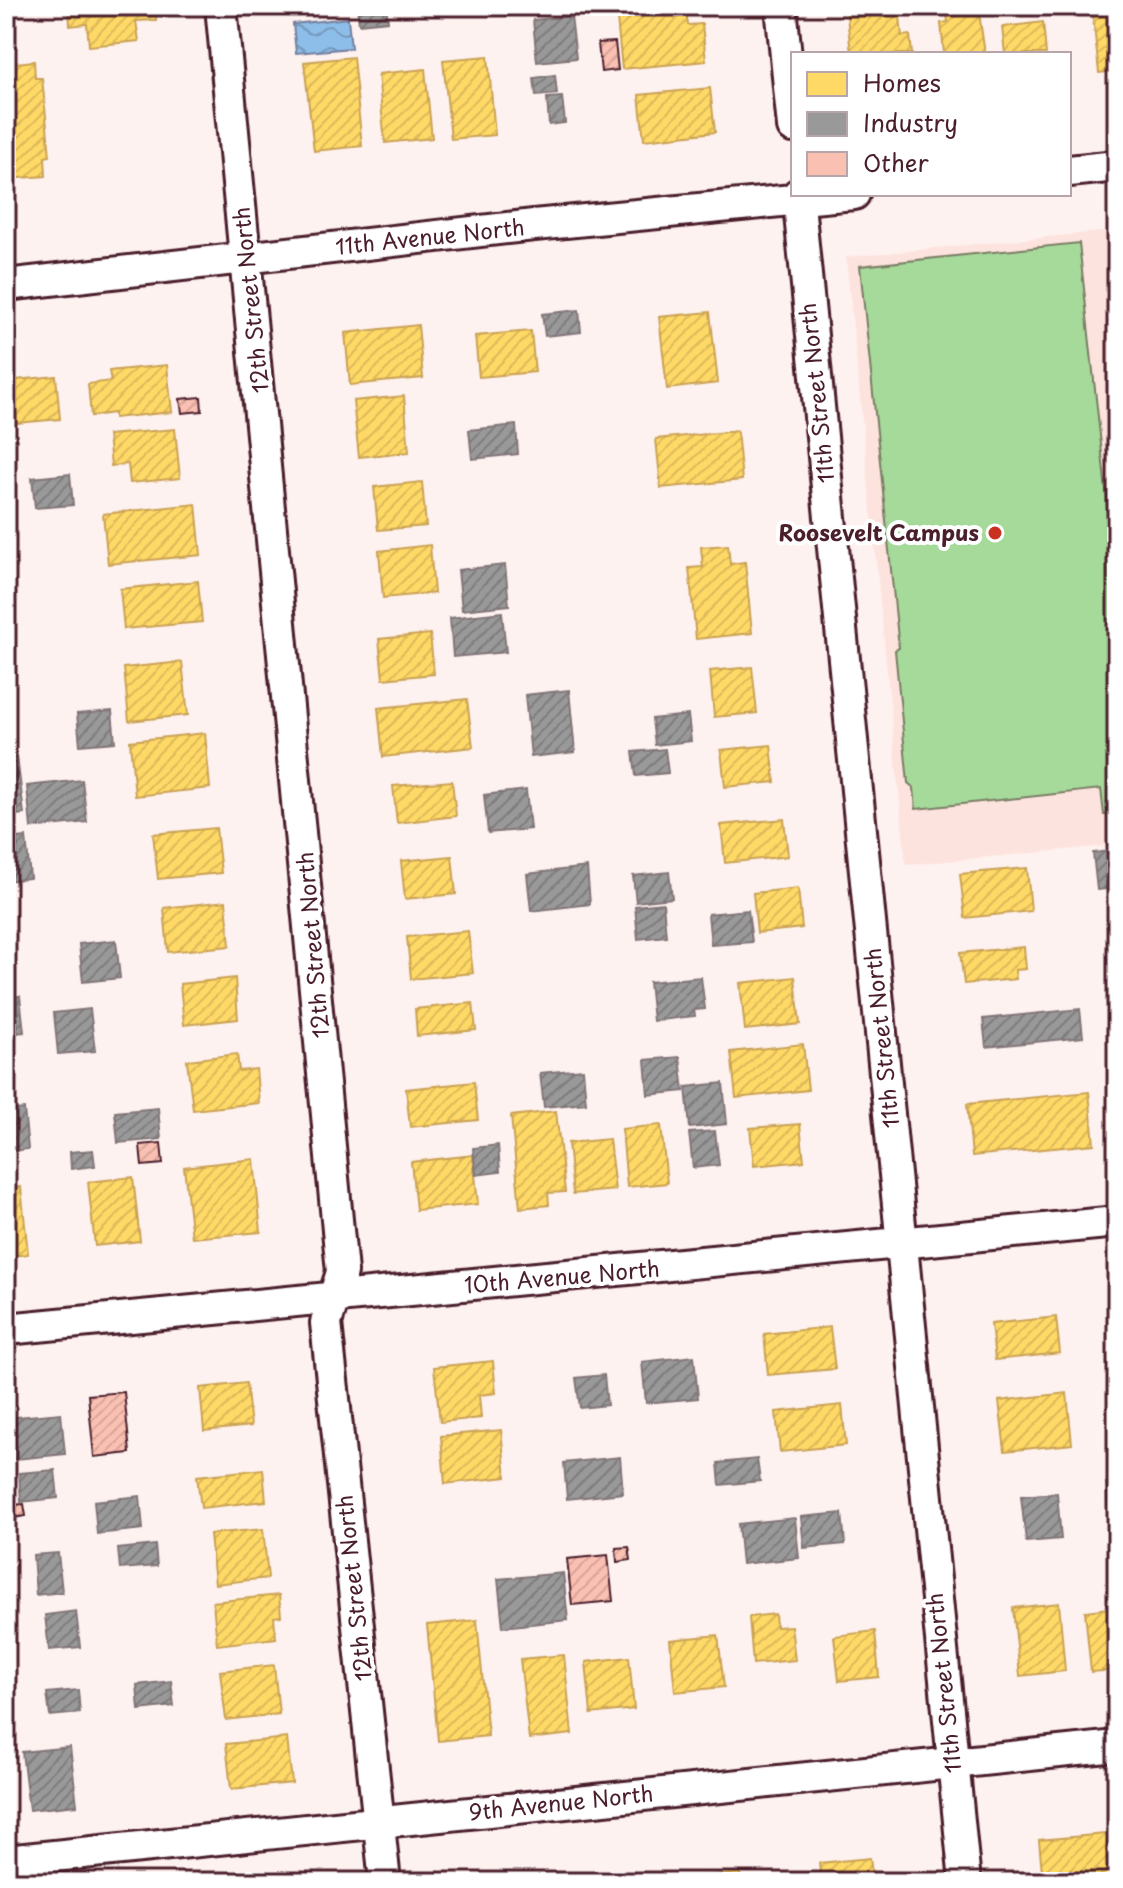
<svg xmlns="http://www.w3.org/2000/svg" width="1123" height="1888" viewBox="0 0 1123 1888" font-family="'Playpen Sans',sans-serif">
  <defs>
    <pattern id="water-waves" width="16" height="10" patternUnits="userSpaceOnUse" patternTransform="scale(2)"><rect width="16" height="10" fill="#8dbee9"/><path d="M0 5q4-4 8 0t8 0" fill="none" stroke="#759abd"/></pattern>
    <pattern id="homes-hatch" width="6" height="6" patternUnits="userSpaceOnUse" patternTransform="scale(2)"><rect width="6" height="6" fill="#ffd966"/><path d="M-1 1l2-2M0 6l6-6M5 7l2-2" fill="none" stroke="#dcba59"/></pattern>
    <pattern id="industry-hatch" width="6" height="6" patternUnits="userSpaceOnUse" patternTransform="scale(2)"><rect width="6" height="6" fill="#999"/><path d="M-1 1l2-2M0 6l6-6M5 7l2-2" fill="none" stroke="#7f7c7d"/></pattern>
    <pattern id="building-hatch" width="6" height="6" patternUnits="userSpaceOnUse" patternTransform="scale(2)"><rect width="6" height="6" fill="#fac0b2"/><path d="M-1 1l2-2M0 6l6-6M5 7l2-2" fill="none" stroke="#d8a599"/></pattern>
  </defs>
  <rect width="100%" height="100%" fill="#fef2f0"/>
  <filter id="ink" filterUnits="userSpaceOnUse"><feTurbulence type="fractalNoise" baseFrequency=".0125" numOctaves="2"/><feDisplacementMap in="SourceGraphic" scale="16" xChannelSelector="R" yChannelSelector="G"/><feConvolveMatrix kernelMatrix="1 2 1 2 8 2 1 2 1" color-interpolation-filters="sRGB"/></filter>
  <g filter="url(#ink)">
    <!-- built -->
    <polygon fill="#fde3dd" points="1117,230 1117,845 906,865 846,257"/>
    <!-- green -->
    <polygon fill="#a6da9b" stroke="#787c63" stroke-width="2" points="1079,243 1117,591 1117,814 1104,815 1101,789 916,809 914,788 908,783 895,650 899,648 860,266"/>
    <!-- water -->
    <polygon fill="url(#water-waves)" stroke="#727e9d" stroke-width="2" points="348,18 351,48 296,53 293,24"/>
    <!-- homes -->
    <g fill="url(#homes-hatch)" stroke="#c9a154" stroke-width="2">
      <polygon points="69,6 155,6 156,20 136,21 139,41 89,46 87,24 70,26"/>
      <polygon points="846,6 899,6 902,36 910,35 912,54 851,54"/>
      <polygon points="946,6 978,6 985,54 944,54 941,23 948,22"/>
      <polygon points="1117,6 1117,71 1099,73 1092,7"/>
      <polygon points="686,11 688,25 702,24 706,61 622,69 617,19"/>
      <polygon points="1043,22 1046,54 1005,54 1002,27"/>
      <polygon points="488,56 495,135 451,139 443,60"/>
      <polygon points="353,57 362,146 314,151 304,62"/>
      <polygon points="34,61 35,78 42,78 50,156 45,157 46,176 6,179 6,64"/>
      <polygon points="425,69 432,138 385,143 378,74"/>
      <polygon points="710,88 715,132 644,140 639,95"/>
      <polygon points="710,312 718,383 667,389 659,317"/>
      <polygon points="418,325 423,378 350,385 345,333"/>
      <polygon points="531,331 535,372 479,377 475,336"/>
      <polygon points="167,365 172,412 114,418 114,413 91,416 88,384 111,381 109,371"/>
      <polygon points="56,376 60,419 6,424 6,381"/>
      <polygon points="404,396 409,452 359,457 353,401"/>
      <polygon points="175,429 180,478 130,483 128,464 111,466 108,435"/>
      <polygon points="737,431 742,480 661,488 656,439"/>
      <polygon points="422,482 426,526 378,530 374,487"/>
      <polygon points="196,504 201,555 108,564 103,514"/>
      <polygon points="430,545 434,593 383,598 379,551"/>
      <polygon points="728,545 730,564 745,562 752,633 696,639 689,568 703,567 701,547"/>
      <polygon points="198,581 202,622 124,629 120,589"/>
      <polygon points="430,634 434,674 383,679 379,639"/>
      <polygon points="182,662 188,715 129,721 124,668"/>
      <polygon points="752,667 757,713 714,717 710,671"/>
      <polygon points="467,699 473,747 383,757 378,708"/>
      <polygon points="205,733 210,788 135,796 130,741"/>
      <polygon points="771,745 775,782 725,787 721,750"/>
      <polygon points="452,781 456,816 397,823 393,786"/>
      <polygon points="784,819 788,856 725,863 721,825"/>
      <polygon points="216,828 221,873 158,879 153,834"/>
      <polygon points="452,856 456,894 405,899 401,861"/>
      <polygon points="1027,868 1031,911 965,918 960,874"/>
      <polygon points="798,888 802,928 757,933 753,893"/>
      <polygon points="226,901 230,946 168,952 164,908"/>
      <polygon points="468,931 473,973 411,979 407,937"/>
      <polygon points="1024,947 1026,969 1015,970 1016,979 964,984 960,953"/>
      <polygon points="795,977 800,1024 745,1030 740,983"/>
      <polygon points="235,978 238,1019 184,1025 180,984"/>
      <polygon points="473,1003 476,1030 417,1036 415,1009"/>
      <polygon points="803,1044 808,1090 736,1098 731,1052"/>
      <polygon points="237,1054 239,1071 256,1069 259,1103 193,1110 187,1060"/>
      <polygon points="474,1082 478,1120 410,1127 406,1089"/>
      <polygon points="1089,1092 1094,1144 972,1156 967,1104"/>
      <polygon points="556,1111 565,1192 548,1193 549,1205 520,1208 511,1116"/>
      <polygon points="800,1124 804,1161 754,1166 750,1128"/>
      <polygon points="661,1125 667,1183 627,1187 622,1129"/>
      <polygon points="609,1139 615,1190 573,1194 568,1143"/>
      <polygon points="473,1155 478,1204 416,1210 411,1162"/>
      <polygon points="254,1159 261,1232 192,1238 184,1167"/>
      <polygon points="133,1177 140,1241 95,1246 88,1182"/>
      <polygon points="21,1187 28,1254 6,1257 6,1189"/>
      <polygon points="1056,1317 1060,1353 995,1360 991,1324"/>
      <polygon points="830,1327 835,1369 768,1375 764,1334"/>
      <polygon points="493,1361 496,1393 479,1395 481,1418 440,1422 434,1367"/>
      <polygon points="246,1383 251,1426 204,1431 200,1388"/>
      <polygon points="1067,1393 1072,1444 1005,1451 999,1401"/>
      <polygon points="842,1405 846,1445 780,1452 776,1412"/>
      <polygon points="501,1430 506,1477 445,1484 441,1436"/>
      <polygon points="263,1469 266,1501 201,1508 197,1476"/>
      <polygon points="263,1529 268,1578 215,1584 210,1534"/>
      <polygon points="279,1595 281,1616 274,1617 276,1638 217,1645 213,1602"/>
      <polygon points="1059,1603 1065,1671 1020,1676 1013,1608"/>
      <polygon points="1117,1607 1117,1670 1091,1672 1085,1611"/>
      <polygon points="775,1614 776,1627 791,1626 795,1660 753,1664 749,1617"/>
      <polygon points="477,1620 488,1736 438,1741 427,1625"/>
      <polygon points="875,1631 879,1677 839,1681 834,1636"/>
      <polygon points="718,1635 724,1687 675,1692 670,1640"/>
      <polygon points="564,1655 572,1734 529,1739 520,1659"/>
      <polygon points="629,1657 634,1709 591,1714 586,1662"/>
      <polygon points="274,1665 279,1714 226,1720 220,1671"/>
      <polygon points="6,1698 11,1727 6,1727"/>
      <polygon points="287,1738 292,1783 231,1789 226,1744"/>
      <polygon points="1116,1833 1117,1882 1043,1882 1039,1840"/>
      <polygon points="870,1858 873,1882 821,1882 819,1863"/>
      <polygon points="740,1873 741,1882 705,1882 704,1876"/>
      <polygon points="650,1876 651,1882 611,1882 611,1881"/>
    </g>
    <!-- industry -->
    <g fill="url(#industry-hatch)" stroke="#817478" stroke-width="2">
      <polygon points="357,6 386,6 388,21 359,24"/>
      <polygon points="571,16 576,58 537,62 533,20"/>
      <polygon points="555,75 557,94 536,96 534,78"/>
      <polygon points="562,97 565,123 549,125 547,98"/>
      <polygon points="579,310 581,332 545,336 542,314"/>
      <polygon points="516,425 518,454 472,459 469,430"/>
      <polygon points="70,474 73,505 35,508 32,478"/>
      <polygon points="505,565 509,605 462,610 458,570"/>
      <polygon points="502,612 506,652 453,657 450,618"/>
      <polygon points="569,690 575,752 531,757 525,695"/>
      <polygon points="112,711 115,742 80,745 77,714"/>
      <polygon points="688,715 691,741 655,745 652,719"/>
      <polygon points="665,749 668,773 636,776 633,752"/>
      <polygon points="17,756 24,814 6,816 6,757"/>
      <polygon points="82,780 87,822 31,828 27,786"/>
      <polygon points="526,790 530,829 488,833 484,795"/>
      <polygon points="26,837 30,878 6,881 6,839"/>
      <polygon points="1117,850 1117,888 1097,890 1093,853"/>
      <polygon points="587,867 590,904 531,911 527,874"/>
      <polygon points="669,872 672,898 636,902 633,876"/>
      <polygon points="663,903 666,936 638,939 635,906"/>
      <polygon points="748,910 752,942 711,945 708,914"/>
      <polygon points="116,940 120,978 83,982 79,944"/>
      <polygon points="701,977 705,1009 694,1010 695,1016 653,1021 649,982"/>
      <polygon points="20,996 24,1032 6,1034 6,997"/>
      <polygon points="90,1009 95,1051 58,1054 54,1013"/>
      <polygon points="1080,1009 1083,1037 986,1047 983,1019"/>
      <polygon points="680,1057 684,1091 648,1095 645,1060"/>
      <polygon points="583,1069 586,1103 544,1107 540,1073"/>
      <polygon points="723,1083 727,1124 690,1128 686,1087"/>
      <polygon points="158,1108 161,1139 118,1143 115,1112"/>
      <polygon points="24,1109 28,1149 6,1152 6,1111"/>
      <polygon points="715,1131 719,1165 693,1168 689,1133"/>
      <polygon points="498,1145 500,1172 476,1175 473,1148"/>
      <polygon points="93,1150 95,1166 71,1169 70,1152"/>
      <polygon points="694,1356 698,1398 646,1403 642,1362"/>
      <polygon points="604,1375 607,1405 580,1408 576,1378"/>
      <polygon points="61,1413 65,1454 6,1460 6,1418"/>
      <polygon points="620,1457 623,1493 567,1499 564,1463"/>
      <polygon points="757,1459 760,1481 720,1485 718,1463"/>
      <polygon points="55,1470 58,1498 21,1502 19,1473"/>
      <polygon points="1117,1482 1117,1505 1108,1506 1106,1483"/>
      <polygon points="1057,1493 1061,1539 1026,1542 1021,1496"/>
      <polygon points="140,1496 143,1529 97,1534 94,1501"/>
      <polygon points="842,1513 845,1544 804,1548 801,1517"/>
      <polygon points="795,1518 799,1558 742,1564 738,1524"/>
      <polygon points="155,1545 157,1566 120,1569 118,1549"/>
      <polygon points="58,1553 62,1592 36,1595 33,1555"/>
      <polygon points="563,1573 568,1620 503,1627 498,1579"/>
      <polygon points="76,1611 80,1647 49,1650 45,1615"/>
      <polygon points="171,1681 174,1706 139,1710 137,1685"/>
      <polygon points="78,1690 80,1713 50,1716 47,1693"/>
      <polygon points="70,1747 77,1805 29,1810 22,1752"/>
    </g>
    <!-- building -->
    <g fill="url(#building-hatch)" stroke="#4a1f2b" stroke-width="2">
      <polygon points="615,42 618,70 601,72 598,43"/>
      <polygon points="201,397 202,411 182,413 180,399"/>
      <polygon points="161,1143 163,1164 142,1166 140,1145"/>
      <polygon points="124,1392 130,1453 94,1457 88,1395"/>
      <polygon points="24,1504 26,1516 13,1518 12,1505"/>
      <polygon points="629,1547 631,1560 617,1562 616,1548"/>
      <polygon points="608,1555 613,1601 572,1605 567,1559"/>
    </g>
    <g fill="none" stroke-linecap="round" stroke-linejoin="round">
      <defs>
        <g id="street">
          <polyline points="221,6 342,1272 326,1323 385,1882"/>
          <polyline points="781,6 793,127"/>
          <polyline points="1069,171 1117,166"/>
          <polyline points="798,194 965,1882"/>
          <polyline points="6,285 534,225 854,194"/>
          <polyline points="6,1329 1117,1222"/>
          <polyline points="6,1861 1117,1746"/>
        </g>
      </defs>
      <!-- street casing -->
      <use href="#street" stroke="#4a1f2b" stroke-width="36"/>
      <!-- street -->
      <use href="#street" stroke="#fff" stroke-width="30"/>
    </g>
  </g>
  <!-- markers -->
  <circle fill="#c8321e" stroke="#fff" stroke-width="3" cx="995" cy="533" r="8"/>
  <g text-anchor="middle" stroke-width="8" stroke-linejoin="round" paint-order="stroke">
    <!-- street labels -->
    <g font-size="22" fill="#4a1f2b" stroke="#fff">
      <text transform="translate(430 237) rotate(-6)" y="8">11th Avenue North</text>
      <text transform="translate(251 300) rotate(-96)" y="8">12th Street North</text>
      <text transform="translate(817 393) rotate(-96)" y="8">11th Street North</text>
      <text transform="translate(313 945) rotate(-95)" y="8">12th Street North</text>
      <text transform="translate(882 1038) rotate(-96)" y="8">11th Street North</text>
      <text transform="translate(562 1277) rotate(-5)" y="8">10th Avenue North</text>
      <text transform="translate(354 1588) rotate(-96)" y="8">12th Street North</text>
      <text transform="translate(944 1683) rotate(-96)" y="8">11th Street North</text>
      <text transform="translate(561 1803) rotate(-6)" y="8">9th Avenue North</text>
    </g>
    <!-- poi labels -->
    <g font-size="22" font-weight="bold" fill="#4a1f2b" stroke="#fff" text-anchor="end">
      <text x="979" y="541">Roosevelt Campus</text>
    </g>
  </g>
  <!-- margin -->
  <rect width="1123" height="1888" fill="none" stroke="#fff" stroke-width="32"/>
  <rect x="16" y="16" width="1091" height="1856" fill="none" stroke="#4a1f2b" stroke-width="3" filter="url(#ink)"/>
  <!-- legend -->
  <rect x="791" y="52" width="280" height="144" fill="#ffffff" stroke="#b7a5aa" stroke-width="2"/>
  <rect x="807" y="72" width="40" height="24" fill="#ffd966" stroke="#b7a5aa" stroke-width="2"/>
  <text x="863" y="92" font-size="24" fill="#4a1f2b">Homes</text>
  <rect x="807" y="112" width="40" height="24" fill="#999999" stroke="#b7a5aa" stroke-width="2"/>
  <text x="863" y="132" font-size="24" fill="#4a1f2b">Industry</text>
  <rect x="807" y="152" width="40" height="24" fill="#fac0b2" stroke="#b7a5aa" stroke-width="2"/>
  <text x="863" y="172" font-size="24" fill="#4a1f2b">Other</text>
</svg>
